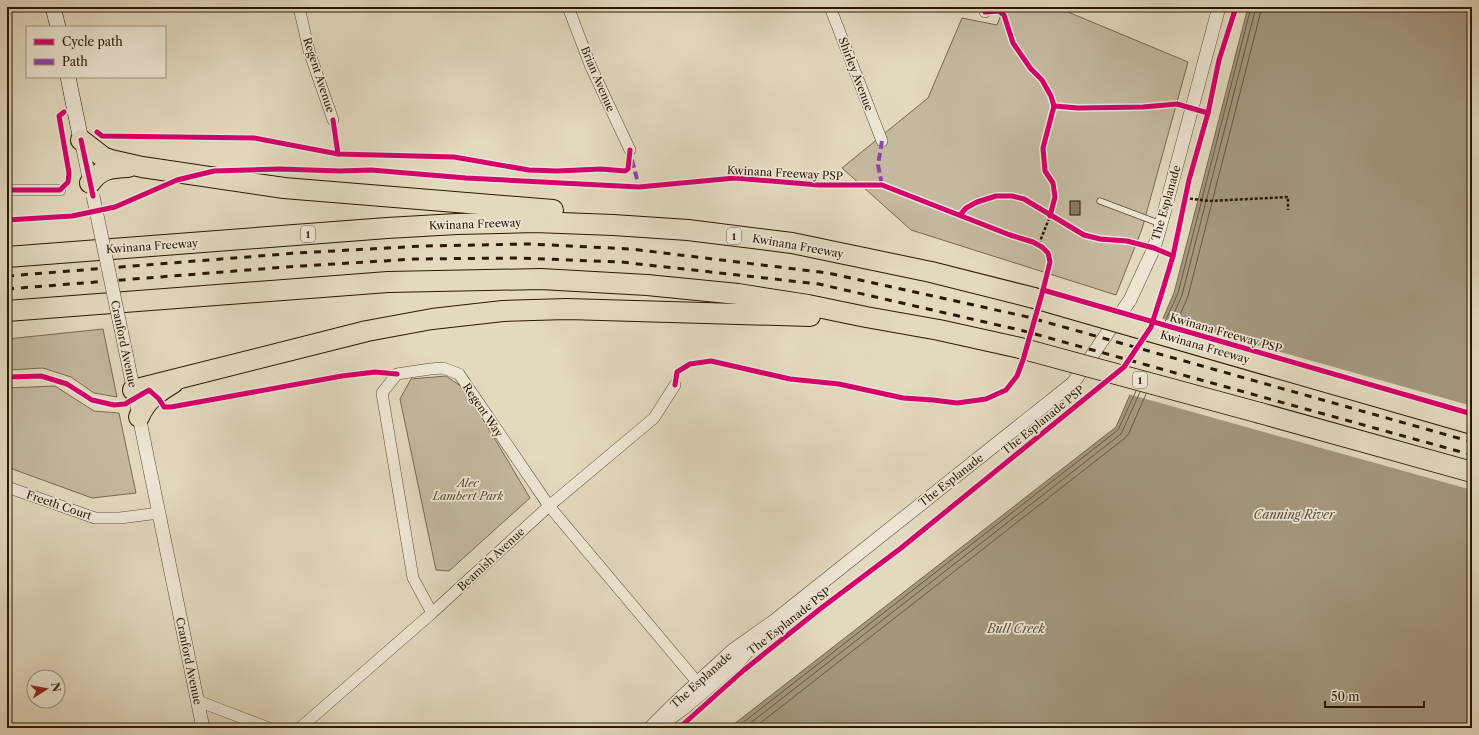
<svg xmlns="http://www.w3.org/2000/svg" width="1479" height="735" viewBox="0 0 1479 735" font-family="'Libre Caslon Text',serif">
  <rect width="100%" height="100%" fill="#e3d9bf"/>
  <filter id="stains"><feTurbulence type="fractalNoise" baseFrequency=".005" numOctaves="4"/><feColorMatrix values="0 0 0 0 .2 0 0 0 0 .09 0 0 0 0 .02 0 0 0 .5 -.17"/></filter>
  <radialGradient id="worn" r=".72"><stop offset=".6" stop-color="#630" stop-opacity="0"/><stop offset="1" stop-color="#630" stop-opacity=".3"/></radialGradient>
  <!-- green -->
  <g fill="#c4b89f" stroke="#786850">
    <polygon points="1004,7 1056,7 1188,62 1142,229 1116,295 911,230 842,168 928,98 962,18 997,25"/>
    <polygon points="103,329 117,397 94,393 71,377 43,368 7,370 7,339"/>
    <polygon points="446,376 465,389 530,498 449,571 436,570 400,399 411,379"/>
    <polygon points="55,386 94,411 119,413 136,493 92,498 7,467 7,388"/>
  </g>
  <!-- water -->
  <polygon fill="#a4977e" stroke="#74644c" points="1248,7 1472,7 1472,728 729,728 1116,427 1174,293"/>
  <!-- pier -->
  <polygon fill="#e3d9bf" points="1160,318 1472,406 1472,490 1128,394"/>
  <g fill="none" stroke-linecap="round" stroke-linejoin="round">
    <!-- shore -->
    <g stroke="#68583f" stroke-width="1">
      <polyline points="1164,324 1178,293 1251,7"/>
      <polyline points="1169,325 1182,295 1256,7"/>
      <polyline points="1175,327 1188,296 1262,7"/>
      <polyline points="736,728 1118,430 1136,391"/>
      <polyline points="744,728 1121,434 1140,392"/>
      <polyline points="754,728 1125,438 1129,433 1146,394"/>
    </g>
  </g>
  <!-- building -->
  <rect fill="#8b7c63" stroke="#2b1800" x="1070" y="201" width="10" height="14"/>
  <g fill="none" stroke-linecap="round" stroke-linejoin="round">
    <defs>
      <polyline id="service" points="1100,201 1161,224"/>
      <g id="minor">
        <polyline points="299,7 309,51 333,120"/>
        <polyline points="568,7 591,67 630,150"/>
        <polyline points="830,7 882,141"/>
        <polyline points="985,12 987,7"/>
        <polyline points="7,190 60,190"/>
        <polyline points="7,487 95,518 120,518 159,513"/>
        <polyline points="432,613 413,578 382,393 397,374 430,369 443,368 459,374 549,506 703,689"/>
        <polyline points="198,701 269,728"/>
        <polyline points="7,727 10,728"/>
        <polyline points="300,728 432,613 549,506 654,418 675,385"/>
      </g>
      <g id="tertiary">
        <polyline points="81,140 91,187"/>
        <polyline points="127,358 203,728"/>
        <polyline points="662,724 684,708 739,661 760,637"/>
        <polyline points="650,728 673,705 733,650 774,621 1073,383 1130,300 1154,248 1161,224 1219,7"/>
      </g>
      <g id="secondary">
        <polyline points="53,7 58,27"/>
        <polyline points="68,77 81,140"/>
      </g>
      <g id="motorway">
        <polyline points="81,140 103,157 111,160 142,167 284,188 553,210"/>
        <path d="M90,183C101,168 111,168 128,167"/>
        <polyline points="7,257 387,228 457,224 535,222 613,225 688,230 792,243 931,272 1034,298"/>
        <polyline points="7,311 388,282 541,279 647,285 738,294 808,305 866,317 939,330 1020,348"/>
        <polyline points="133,390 367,331 432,319 503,311 567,309 810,316"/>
        <polyline points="1260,413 1472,472"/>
        <path d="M139,417C146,400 158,392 173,383"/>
      </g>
    </defs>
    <!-- service casing -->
    <use href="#service" stroke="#594830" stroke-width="7"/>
    <!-- minor casing -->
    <use href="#minor" stroke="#594830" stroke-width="12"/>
    <!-- tertiary casing -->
    <use href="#tertiary" stroke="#594830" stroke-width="14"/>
    <!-- secondary casing -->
    <use href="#secondary" stroke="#2b1800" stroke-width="16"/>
    <!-- motorway casing -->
    <use href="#motorway" stroke="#2b1800" stroke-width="22"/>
    <!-- path -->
    <g stroke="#2b1800" stroke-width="2.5" stroke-dasharray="3 2" stroke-linecap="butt">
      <polyline points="1185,198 1209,201 1288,197 1288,210"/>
      <polyline points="1039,244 1050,216"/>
    </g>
    <!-- service -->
    <use href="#service" stroke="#ede6d5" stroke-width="5.5"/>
    <!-- minor -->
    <use href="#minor" stroke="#ede6d5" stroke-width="11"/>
    <!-- tertiary -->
    <use href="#tertiary" stroke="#ede6d5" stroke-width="13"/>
    <!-- secondary -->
    <use href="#secondary" stroke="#ede6d5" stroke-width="15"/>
    <!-- motorway -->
    <use href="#motorway" stroke="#e3d9bf" stroke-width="20"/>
    <!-- rail -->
    <g stroke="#2b1800" stroke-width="3" stroke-dasharray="7 7" stroke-linecap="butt">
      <polyline points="7,276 297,253 423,246 529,244 631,249 828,273 1028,317 1472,442"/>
      <polyline points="7,289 286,267 414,259 518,258 621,262 819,284 1024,331 1472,455"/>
    </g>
    <defs>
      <polyline id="tertiary-bridge" points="93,196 127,358"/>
      <g id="motorway-bridge">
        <polyline points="1034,298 1472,424"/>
        <polyline points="1020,348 1260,413"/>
      </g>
    </defs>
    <!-- tertiary-bridge casing -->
    <use href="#tertiary-bridge" stroke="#594830" stroke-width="14" stroke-linecap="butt"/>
    <!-- motorway-bridge casing -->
    <use href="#motorway-bridge" stroke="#2b1800" stroke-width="22" stroke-linecap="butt"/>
    <!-- tertiary-bridge -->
    <use href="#tertiary-bridge" stroke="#ede6d5" stroke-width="13"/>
    <!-- motorway-bridge -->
    <use href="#motorway-bridge" stroke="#e3d9bf" stroke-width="20"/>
    <!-- quiet -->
    <g stroke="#8e44ad" stroke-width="4" stroke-dasharray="8 4" stroke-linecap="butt">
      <polyline points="882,141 878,165 882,185"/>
      <polyline points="632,160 639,187"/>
    </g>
    <defs>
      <g id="cycleway">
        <polyline points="985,12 999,11 1004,15 1013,43 1031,69 1042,80 1051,96 1054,106 1043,148 1045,171 1053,183 1055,197 1050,216"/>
        <polyline points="1054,106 1078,108 1143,107 1177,104 1208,113"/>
        <polyline points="333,120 338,154 454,157 529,170 557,171 601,169 625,171 628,169 630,150"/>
        <polyline points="97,132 102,136 254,138 338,154"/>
        <polyline points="81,140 93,196"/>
        <polyline points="7,190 60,190 68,182 69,173 59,116 64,112"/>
        <polyline points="960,215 966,208 977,202 996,196 1012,196 1024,199 1084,235 1100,239 1127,241 1154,248 1173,256"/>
        <polyline points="7,220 72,216 115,207 177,180 214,171 280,169 340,171 371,170 466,178 639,187 735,178 819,185 882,185 1010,235 1033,242 1042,247 1048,253 1050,262 1043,290 1023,360 1017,376 1006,390 986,399 957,403 933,400 903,398 839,384 790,379 711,361 690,364 677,372 675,385"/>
        <polyline points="1043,290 1472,414"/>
        <polyline points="7,377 41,376 67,384 92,400 114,405 125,404 149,390 159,399 164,407 171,407 342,376 375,372 397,374"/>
        <polyline points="679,728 744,670 820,609 901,548 1124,367 1151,327 1163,289 1173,256 1189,180 1208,113 1219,60 1236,7"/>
      </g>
    </defs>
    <!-- cycleway casing -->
    <use href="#cycleway" stroke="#ede6d5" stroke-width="8"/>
    <!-- cycleway -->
    <use href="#cycleway" stroke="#d6006c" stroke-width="5"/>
  </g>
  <g text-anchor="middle" stroke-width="3.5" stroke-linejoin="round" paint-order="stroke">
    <!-- shield labels -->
    <g fill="#ede6d5" stroke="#655640" stroke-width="1">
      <rect x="301" y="226" width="14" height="16" rx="3"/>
      <rect x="727" y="228" width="14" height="16" rx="3"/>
      <rect x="1133" y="372" width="14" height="16" rx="3"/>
    </g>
    <g font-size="10" font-weight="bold" fill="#2b1800">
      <text x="308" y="238">1</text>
      <text x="734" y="240">1</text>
      <text x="1140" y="384">1</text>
    </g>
    <!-- street labels -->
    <g font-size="11" fill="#2b1800" stroke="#ede6d5">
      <text transform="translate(856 74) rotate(69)" y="4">Shirley Avenue</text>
      <text transform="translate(319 75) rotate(72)" y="4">Regent Avenue</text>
      <text transform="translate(598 79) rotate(67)" y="4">Brian Avenue</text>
      <text transform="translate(785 173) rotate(3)" y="4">Kwinana Freeway PSP</text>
      <text transform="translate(1166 203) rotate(-74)" y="4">The Esplanade</text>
      <text transform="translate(475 224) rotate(-2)" y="4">Kwinana Freeway</text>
      <text transform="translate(152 246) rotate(-4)" y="4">Kwinana Freeway</text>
      <text transform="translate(798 246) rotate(10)" y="4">Kwinana Freeway</text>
      <text transform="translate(1226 333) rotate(16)" y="4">Kwinana Freeway PSP</text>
      <text transform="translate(124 344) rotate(78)" y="4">Cranford Avenue</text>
      <text transform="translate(1205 347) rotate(16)" y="4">Kwinana Freeway</text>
      <text transform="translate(483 410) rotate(56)" y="4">Regent Way</text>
      <text transform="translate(1043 420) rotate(-39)" y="4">The Esplanade PSP</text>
      <text transform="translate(951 480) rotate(-38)" y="4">The Esplanade</text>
      <text transform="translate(59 505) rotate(19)" y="4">Freeth Court</text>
      <text transform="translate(491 559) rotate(-43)" y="4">Beamish Avenue</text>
      <text transform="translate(789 621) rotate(-38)" y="4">The Esplanade PSP</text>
      <text transform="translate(189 661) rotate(78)" y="4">Cranford Avenue</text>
      <text transform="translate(701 680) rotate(-42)" y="4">The Esplanade</text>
    </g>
    <!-- park labels -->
    <g font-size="11" font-style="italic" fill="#594830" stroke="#ede6d5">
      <text x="468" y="487">Alec<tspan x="468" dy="13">Lambert Park</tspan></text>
    </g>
    <!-- water labels -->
    <g font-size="12" font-style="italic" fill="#5b4b32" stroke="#ede6d5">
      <text x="1294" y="519">Canning River</text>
      <text x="1016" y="633">Bull Creek</text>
    </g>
  </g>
  <!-- margin -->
  <rect width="1479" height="735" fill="none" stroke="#e3d9bf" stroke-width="24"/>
  <rect x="8" y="8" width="1463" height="719" fill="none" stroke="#2b1800" stroke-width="2"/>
  <rect x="12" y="12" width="1455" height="711" fill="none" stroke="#2b1800"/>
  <!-- legend -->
  <rect x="26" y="26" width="140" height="52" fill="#ede6d5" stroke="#9f9480"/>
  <rect x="34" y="39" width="20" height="6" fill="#d6006c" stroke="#9f9480"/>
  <text x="62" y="46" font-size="12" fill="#2b1800">Cycle path</text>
  <rect x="34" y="59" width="20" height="6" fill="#8e44ad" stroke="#9f9480"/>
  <text x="62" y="66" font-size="12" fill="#2b1800">Path</text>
  <!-- north arrow -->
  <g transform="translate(46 689) rotate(79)"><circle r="19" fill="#ede6d5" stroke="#9f9480"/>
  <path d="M0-3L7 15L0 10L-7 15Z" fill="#8f2418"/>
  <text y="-6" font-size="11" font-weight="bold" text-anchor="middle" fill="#2b1800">N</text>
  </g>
  <!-- scale -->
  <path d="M1325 701v6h99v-6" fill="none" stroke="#2b1800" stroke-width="2"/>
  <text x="1331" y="701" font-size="12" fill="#2b1800" stroke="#ede6d5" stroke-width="3" paint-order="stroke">50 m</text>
  <rect width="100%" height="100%" filter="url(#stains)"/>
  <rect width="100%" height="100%" fill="url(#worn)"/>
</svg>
